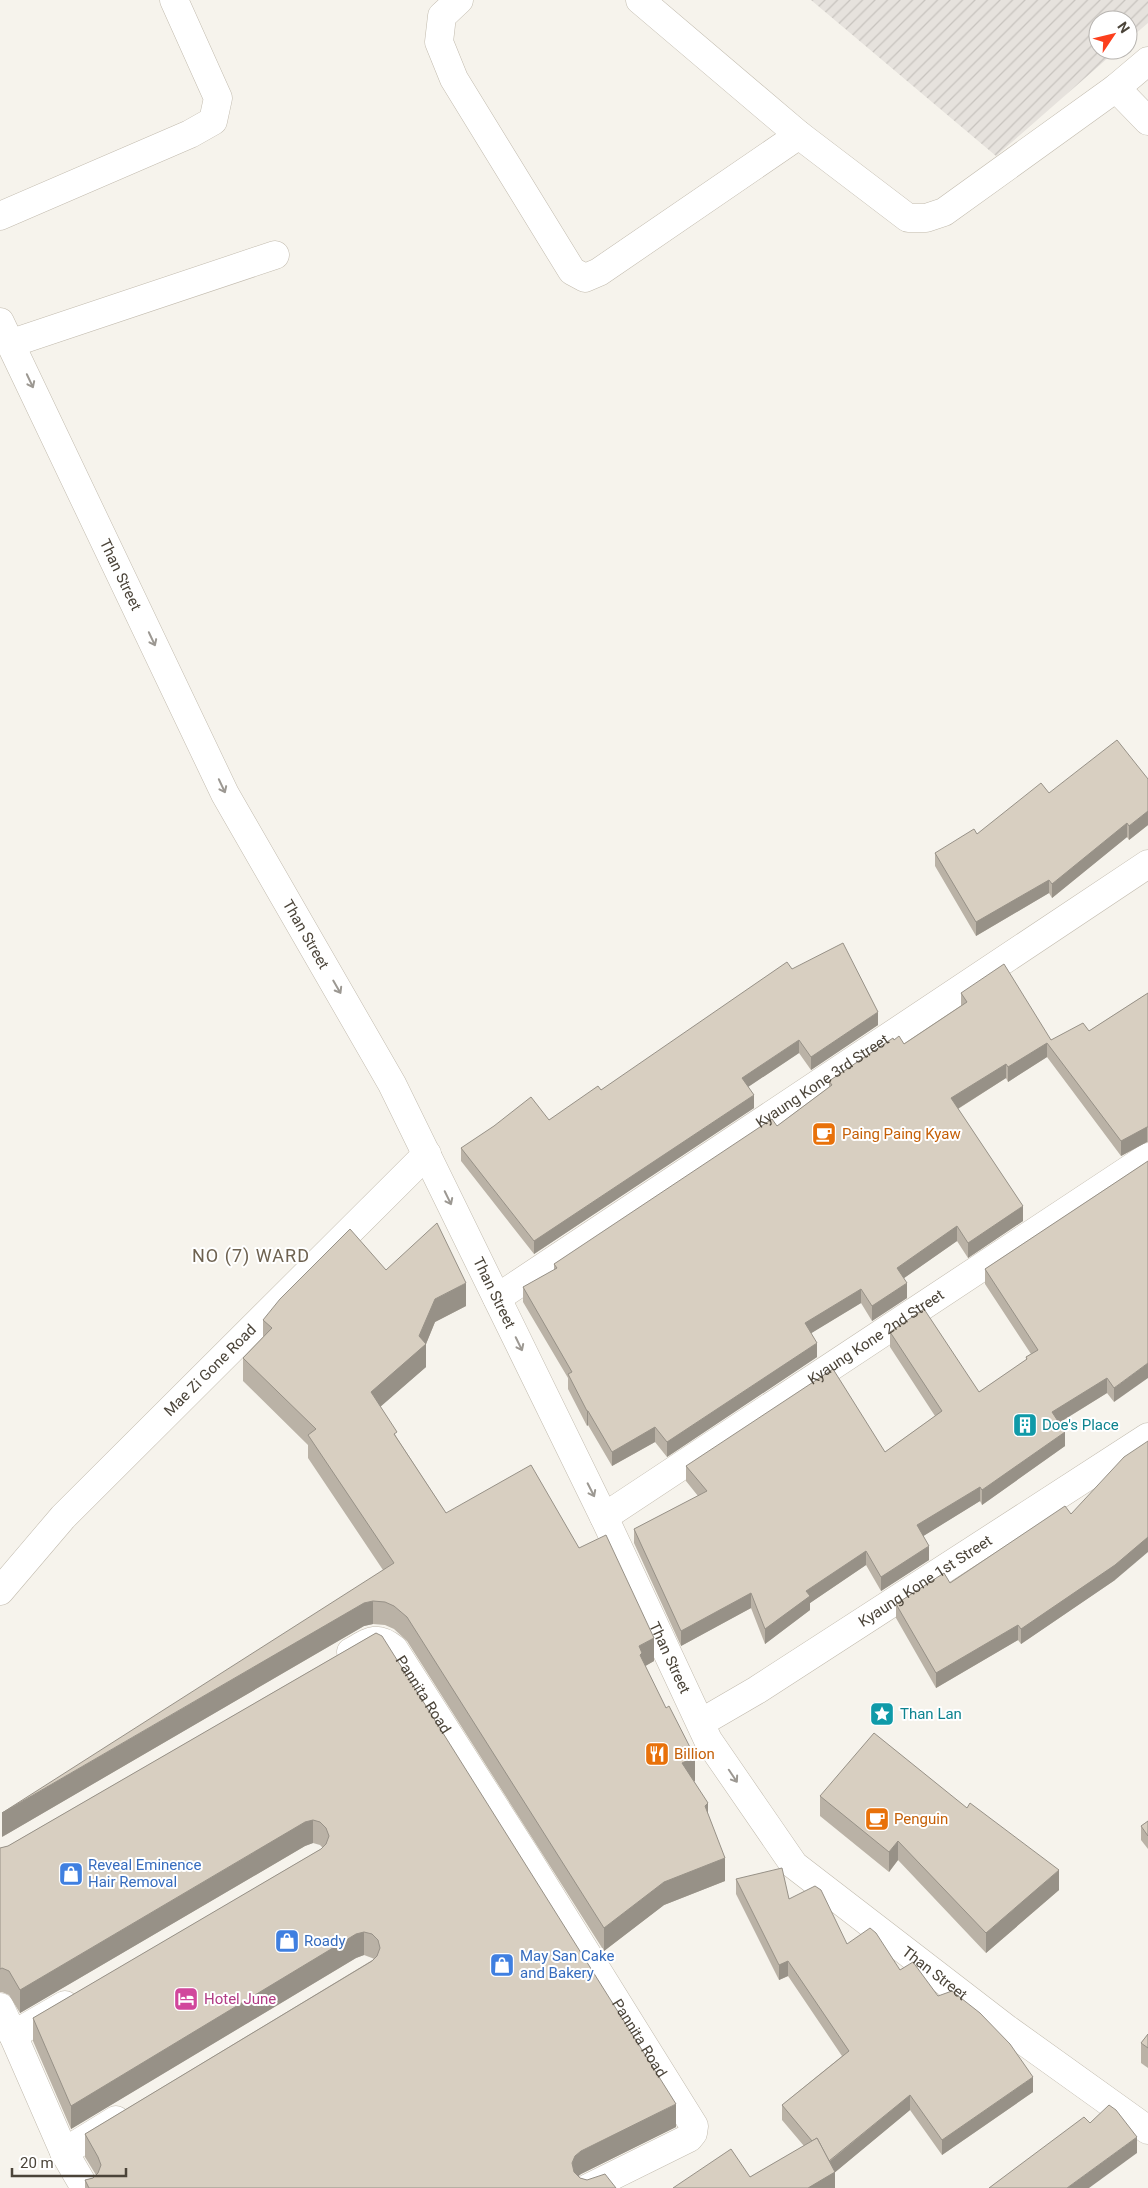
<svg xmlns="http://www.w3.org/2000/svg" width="1148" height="2188" viewBox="0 0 1148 2188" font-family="Roboto,sans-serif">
  <defs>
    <pattern id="industrial-furrows" width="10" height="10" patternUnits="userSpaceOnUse" patternTransform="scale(1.25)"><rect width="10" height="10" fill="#e6e2dd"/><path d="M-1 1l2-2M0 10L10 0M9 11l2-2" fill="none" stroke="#c7c3be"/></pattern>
  </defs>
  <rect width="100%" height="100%" fill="#f6f3ec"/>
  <!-- industrial -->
  <polygon fill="url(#industrial-furrows)" points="811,0 1148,0 1148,23 1128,40 1128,20 1098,20 1098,50 1117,50 996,156"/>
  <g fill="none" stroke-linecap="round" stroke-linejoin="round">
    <defs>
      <g id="minor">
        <polyline points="459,0 442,16 439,42 454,79 572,271 585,278 599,272 799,135"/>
        <polyline points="640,0 799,135 908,218 926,218 944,212 1116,88 1148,61"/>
        <polyline points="1116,88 1148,121"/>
        <polyline points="0,216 190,134 213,121 218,98 174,0"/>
        <path id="s1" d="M0,322L225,794L392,1084L604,1517L708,1740L794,1865L1007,2029L1148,2130"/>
        <polyline points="12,343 275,255"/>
        <path id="s2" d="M497,1298L1148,864"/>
        <path id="s3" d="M604,1517L1148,1157"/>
        <path id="s4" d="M0,1591L63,1517L427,1154"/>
        <path id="s5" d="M351,1652C369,1642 376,1634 394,1649L526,1856L694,2126L693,2133L689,2138L588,2188"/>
        <path id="s6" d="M702,1722L757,1690L1148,1437"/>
        <polyline points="0,2007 13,2035 65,2005"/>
        <polyline points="13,2035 64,2152 85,2188"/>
        <polyline points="64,2152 116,2120"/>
      </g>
    </defs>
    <!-- minor casing -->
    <use href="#minor" stroke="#c2bbae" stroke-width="29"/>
    <!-- minor -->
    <use href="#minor" stroke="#fff" stroke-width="28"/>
  </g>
  <!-- wall -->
  <g fill="#bab2a6">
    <polygon points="1148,779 1148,825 1129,840 1127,837 1052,898 1049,893 976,936 935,866 935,853 977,834 1049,793"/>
    <polygon points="792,969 878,1025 811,1070 799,1053 748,1087 754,1108 534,1254 461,1161 461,1148 549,1120 601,1090"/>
    <polygon points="961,993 1051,1040 1089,1031 1148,993 1148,1142 1147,1142 1121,1156 1047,1057 1008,1082 1006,1078 958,1109 1023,1221 968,1258 957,1241 904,1278 907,1298 872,1321 861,1303 811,1333 817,1357 667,1457 655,1442 612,1466 588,1425 587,1426 568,1389 568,1378 523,1302 523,1287 554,1270 554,1264 777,1126 829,1087 829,1081 894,1040 904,1044 961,1006"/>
    <polygon points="1148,1161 1114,1402 1107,1393 1059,1423 1065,1446 982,1505 980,1501 923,1536 929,1560 881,1591 866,1565 810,1603 810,1610 765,1644 751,1608 681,1646 634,1543 634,1529 698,1496 686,1481 686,1466 885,1452 935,1416 890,1347 890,1332 979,1392 1026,1360 1026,1357 1031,1354 985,1284 985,1269"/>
    <polygon points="386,1270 466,1306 435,1322 426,1344 426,1367 380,1406 397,1438 446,1513 579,1548 654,1661 645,1666 695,1781 694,1781 708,1816 725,1881 664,1905 604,1951 407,1641 394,1629 385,1625 373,1624 364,1626 2,1837 383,1570 308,1458 308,1445 243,1381 243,1358 263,1337 263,1320"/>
    <polygon points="1071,1514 1115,1580 1021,1644 1018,1640 936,1688 896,1618 896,1604 950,1583"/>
    <polygon points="376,1633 676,2127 581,2174 578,2176 580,2178 616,2188 85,2188 85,2180 93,2178 96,2175 85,2157 85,2134 374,1959 372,1958 364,1955 356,1958 71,2129 33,2041 33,2018 321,1849 323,1848 320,1845 313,1843 305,1846 20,2013 9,1995 2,1992 0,1992 0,1848 8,1846"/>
    <polygon points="820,1796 1059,1890 986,1953 898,1860 889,1872 820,1816"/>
    <polygon points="1148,1821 1148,1849 1141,1840 1141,1826"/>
    <polygon points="736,1879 789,1899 847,1944 900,1970 938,1996 1033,2092 942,2155 910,2110 835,2172 835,2188 750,2177 804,2146 782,2120 782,2105 842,2056 788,1976 779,1980 736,1894"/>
    <polygon points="1148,2034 1148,2068 1141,2063 1141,2043"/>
  </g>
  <!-- shaded-wall -->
  <g fill="#979187">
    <polygon points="1148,811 1148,825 1129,840 1129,826"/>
    <polygon points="1127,823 1127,837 1052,898 1052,884"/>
    <polygon points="1049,880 1049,893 976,936 976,922"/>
    <polygon points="878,1012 878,1025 811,1070 811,1057"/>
    <polygon points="799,1040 799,1053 742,1091 742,1078"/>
    <polygon points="1047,1043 1047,1057 1008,1082 1008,1067"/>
    <polygon points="1006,1064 1006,1078 951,1113 951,1098"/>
    <polygon points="754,1095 754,1108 534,1254 534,1241"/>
    <polygon points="1147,1127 1147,1142 1121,1156 1121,1141"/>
    <polygon points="1023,1206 1023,1221 968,1258 968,1243"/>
    <polygon points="957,1226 957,1241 897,1283 897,1268"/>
    <polygon points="466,1283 466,1306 435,1322 426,1344 426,1367 371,1415 371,1392 419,1336 435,1299"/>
    <polygon points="907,1283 907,1298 872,1321 872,1306"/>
    <polygon points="861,1289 861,1303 805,1337 805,1323"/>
    <polygon points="817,1343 817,1357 667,1457 667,1442"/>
    <polygon points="1148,1363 1148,1378 1114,1402 1114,1388"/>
    <polygon points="1107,1378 1107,1393 1052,1427 1052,1412"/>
    <polygon points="587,1411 588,1411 588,1425 587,1426"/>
    <polygon points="655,1427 655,1442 612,1466 612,1452"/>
    <polygon points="1065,1432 1065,1446 982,1505 982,1490"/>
    <polygon points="980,1487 980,1501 917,1540 917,1525"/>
    <polygon points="1148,1537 1148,1552 1115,1580 1021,1644 1021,1629"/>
    <polygon points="929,1546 929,1560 881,1591 881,1577"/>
    <polygon points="866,1551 866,1565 810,1603 810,1610 765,1644 765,1629 806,1591"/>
    <polygon points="751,1593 751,1608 681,1646 681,1631"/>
    <polygon points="373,1601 373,1624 364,1626 2,1837 2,1813 364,1603"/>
    <polygon points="1018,1625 1018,1640 936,1688 936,1673"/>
    <polygon points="654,1638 654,1661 642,1668 639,1646"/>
    <polygon points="695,1757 695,1781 682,1787 682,1763"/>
    <polygon points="708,1803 708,1827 705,1806"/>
    <polygon points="313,1820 313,1843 305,1846 20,2013 20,1990 305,1822"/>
    <polygon points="898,1841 898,1860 889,1872 889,1852"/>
    <polygon points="725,1858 725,1881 664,1905 604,1951 604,1928 664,1882"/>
    <polygon points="1059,1870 1059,1890 986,1953 986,1933"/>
    <polygon points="364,1932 364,1955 356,1958 71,2129 71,2106 356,1934"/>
    <polygon points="788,1961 788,1976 779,1980 779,1965"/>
    <polygon points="1033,2077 1033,2092 942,2155 942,2140"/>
    <polygon points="910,2095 910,2110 833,2174 835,2172 835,2188 808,2188 829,2162"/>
    <polygon points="676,2104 676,2127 581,2174 575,2179 572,2163 575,2156 581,2151"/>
    <polygon points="1137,2137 1137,2153 1089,2188 1067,2188"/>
  </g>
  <!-- building -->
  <g fill="#d8cfc1" stroke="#979187">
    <polygon points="1117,740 1148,779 1148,811 1129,826 1127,823 1052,884 1049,880 976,922 935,853 974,829 977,834 1041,783 1049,793"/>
    <polygon points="843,943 878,1012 811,1057 799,1040 742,1078 754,1095 534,1241 461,1148 494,1126 531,1097 549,1120 598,1086 601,1090 787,962 792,969"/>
    <polygon points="1004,964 1051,1040 1083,1023 1089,1031 1148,993 1148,1127 1147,1127 1121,1141 1047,1043 1008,1067 1006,1064 951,1098 1023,1206 968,1243 957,1226 897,1268 907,1283 872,1306 861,1289 805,1323 817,1343 667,1442 655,1427 612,1452 588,1411 587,1411 568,1374 572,1372 523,1287 557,1268 554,1264 772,1119 777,1126 832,1085 829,1081 893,1038 894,1040 899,1036 904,1044 967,1002 961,993"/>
    <polygon points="1148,1161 1148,1363 1114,1388 1107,1378 1052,1412 1065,1432 982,1490 980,1487 917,1525 929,1546 881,1577 866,1551 806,1591 810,1596 765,1629 751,1593 681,1631 634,1529 707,1491 686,1466 833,1369 885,1452 942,1411 890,1332 924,1309 979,1392 1027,1359 1026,1357 1038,1350 985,1269"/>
    <polygon points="437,1223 466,1283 435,1299 419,1336 426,1344 371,1392 397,1432 394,1434 446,1513 531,1465 579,1548 606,1535 654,1638 639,1646 642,1653 640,1655 666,1708 669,1706 695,1757 682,1763 708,1803 705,1806 725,1858 664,1882 604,1928 407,1617 394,1606 385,1602 373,1601 364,1603 2,1813 394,1563 308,1435 316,1429 243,1358 272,1328 263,1320 280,1299 350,1229 386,1270"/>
    <polygon points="1148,1441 1148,1537 1115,1565 1021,1629 1018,1625 936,1673 896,1604 944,1573 950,1583 1065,1506 1071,1514 1124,1457"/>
    <polygon points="376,1633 382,1636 676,2104 581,2151 575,2156 572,2163 574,2172 580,2178 587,2180 605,2174 616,2188 89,2188 85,2180 93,2178 98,2173 101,2165 98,2157 85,2134 372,1961 377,1956 380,1948 378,1940 372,1934 364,1932 356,1934 71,2106 33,2018 321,1849 326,1844 329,1836 326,1828 320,1822 313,1820 305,1822 20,1990 9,1971 2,1968 0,1969 0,1848 8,1846"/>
    <polygon points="874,1733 967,1808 970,1803 1059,1870 986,1933 898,1841 889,1852 820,1796"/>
    <polygon points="1148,1821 1148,1836 1141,1826"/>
    <polygon points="782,1868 789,1899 815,1886 821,1890 847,1944 870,1928 876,1933 900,1970 913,1962 938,1996 952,1991 980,2013 1010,2044 1033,2077 942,2140 910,2095 829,2161 817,2138 812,2141 782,2105 849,2051 788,1961 779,1965 736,1879"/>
    <polygon points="1148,2034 1148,2048 1141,2043"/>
    <polygon points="1109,2105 1116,2110 1137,2137 1067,2188 989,2188 1084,2117 1090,2123"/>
    <polygon points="817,2138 835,2172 808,2188 673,2188 731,2149 750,2177"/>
  </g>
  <!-- one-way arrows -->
  <defs><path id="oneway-shaft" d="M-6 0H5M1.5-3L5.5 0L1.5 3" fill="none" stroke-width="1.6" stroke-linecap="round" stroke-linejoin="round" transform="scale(1.25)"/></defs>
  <g stroke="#9c9892">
    <use href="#oneway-shaft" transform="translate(30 381) rotate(65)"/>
    <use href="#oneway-shaft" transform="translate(152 639) rotate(65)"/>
    <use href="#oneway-shaft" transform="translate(222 786) rotate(65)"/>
    <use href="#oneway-shaft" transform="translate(337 987) rotate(60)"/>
    <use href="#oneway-shaft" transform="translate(448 1198) rotate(64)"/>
    <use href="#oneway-shaft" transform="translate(519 1344) rotate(64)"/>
    <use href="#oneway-shaft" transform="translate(591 1490) rotate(63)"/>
    <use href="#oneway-shaft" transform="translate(733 1776) rotate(56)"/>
  </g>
  <!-- icons -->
  <defs>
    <symbol id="cafe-square" viewBox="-11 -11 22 22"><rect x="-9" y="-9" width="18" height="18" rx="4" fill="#e8710a" stroke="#fff"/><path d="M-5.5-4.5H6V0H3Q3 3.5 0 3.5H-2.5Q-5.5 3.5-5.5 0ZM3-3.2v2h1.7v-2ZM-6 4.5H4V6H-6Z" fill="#fff"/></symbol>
    <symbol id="building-square" viewBox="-11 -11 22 22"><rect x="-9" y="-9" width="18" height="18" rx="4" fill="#0f9aa8" stroke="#fff"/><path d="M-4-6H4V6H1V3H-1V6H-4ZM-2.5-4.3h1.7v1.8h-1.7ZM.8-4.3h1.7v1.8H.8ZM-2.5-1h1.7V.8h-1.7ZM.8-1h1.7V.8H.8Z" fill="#fff"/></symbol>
    <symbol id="sight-square" viewBox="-11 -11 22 22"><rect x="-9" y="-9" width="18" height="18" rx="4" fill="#0f9aa8" stroke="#fff"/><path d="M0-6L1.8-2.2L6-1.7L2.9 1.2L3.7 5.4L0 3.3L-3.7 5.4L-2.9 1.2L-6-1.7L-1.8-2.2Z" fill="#fff"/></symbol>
    <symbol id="restaurant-square" viewBox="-11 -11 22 22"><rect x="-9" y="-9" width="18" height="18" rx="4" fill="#e8710a" stroke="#fff"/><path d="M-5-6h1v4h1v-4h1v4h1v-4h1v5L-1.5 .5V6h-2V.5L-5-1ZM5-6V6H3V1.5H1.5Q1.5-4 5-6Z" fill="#fff"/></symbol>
    <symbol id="shop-square" viewBox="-11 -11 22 22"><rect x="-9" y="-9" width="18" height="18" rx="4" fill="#3f7fe0" stroke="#fff"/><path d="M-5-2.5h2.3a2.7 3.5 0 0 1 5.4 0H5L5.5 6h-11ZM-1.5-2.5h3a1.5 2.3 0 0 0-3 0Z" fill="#fff"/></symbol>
    <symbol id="hotel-square" viewBox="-11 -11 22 22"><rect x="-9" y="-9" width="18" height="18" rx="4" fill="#d1479c" stroke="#fff"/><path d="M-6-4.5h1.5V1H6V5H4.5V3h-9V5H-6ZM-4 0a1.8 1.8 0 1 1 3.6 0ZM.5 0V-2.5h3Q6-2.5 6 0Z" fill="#fff"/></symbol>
  </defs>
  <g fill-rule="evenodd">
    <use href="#cafe-square" x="810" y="1120" width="28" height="28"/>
    <use href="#building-square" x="1011" y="1411" width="28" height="28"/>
    <use href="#sight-square" x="868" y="1700" width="28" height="28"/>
    <use href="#restaurant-square" x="643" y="1740" width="28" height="28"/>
    <use href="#cafe-square" x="863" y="1805" width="28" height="28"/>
    <use href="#shop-square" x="57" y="1860" width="28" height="28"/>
    <use href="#shop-square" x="273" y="1927" width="28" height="28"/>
    <use href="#shop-square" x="488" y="1951" width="28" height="28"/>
    <use href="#hotel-square" x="172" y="1985" width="28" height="28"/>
  </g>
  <g text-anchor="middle" stroke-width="4" stroke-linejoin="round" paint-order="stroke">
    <!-- street labels -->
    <g font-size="15" fill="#4b4439" stroke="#fff">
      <text dy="5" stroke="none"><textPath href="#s1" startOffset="280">Than Street</textPath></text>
      <text dy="5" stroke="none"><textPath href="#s1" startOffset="685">Than Street</textPath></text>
      <text dy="5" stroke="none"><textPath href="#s2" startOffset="391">Kyaung Kone 3rd Street</textPath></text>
      <text dy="5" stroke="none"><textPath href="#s1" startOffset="1090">Than Street</textPath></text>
      <text dy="5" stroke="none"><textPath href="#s3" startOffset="326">Kyaung Kone 2nd Street</textPath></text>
      <text dy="5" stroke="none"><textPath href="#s4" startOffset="305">Mae Zi Gone Road</textPath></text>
      <text dy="5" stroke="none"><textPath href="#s6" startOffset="264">Kyaung Kone 1st Street</textPath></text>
      <text dy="5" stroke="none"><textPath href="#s1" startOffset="1495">Than Street</textPath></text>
      <text dy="5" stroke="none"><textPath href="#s5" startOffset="102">Pannita Road</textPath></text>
      <text dy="5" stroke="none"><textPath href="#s1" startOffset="1915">Than Street</textPath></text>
      <text dy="5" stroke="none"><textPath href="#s5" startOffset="508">Pannita Road</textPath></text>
    </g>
    <!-- food labels -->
    <g font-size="15" fill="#c56008" stroke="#fff" text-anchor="start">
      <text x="842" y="1139">Paing Paing Kyaw</text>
      <text x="674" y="1759">Billion</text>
      <text x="894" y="1824">Penguin</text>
    </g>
    <!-- culture labels -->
    <g font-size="15" fill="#0d838f" stroke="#fff" text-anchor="start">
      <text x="1042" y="1430">Doe's Place</text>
      <text x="900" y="1719">Than Lan</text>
    </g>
    <!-- shop labels -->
    <g font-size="15" fill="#366cbe" stroke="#fff" text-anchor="start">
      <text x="88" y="1870">Reveal Eminence<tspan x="88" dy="17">Hair Removal</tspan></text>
      <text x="304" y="1946">Roady</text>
      <text x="520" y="1961">May San Cake<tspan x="520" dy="17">and Bakery</tspan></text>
    </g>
    <!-- hotel labels -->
    <g font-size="15" fill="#b23c85" stroke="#fff" text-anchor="start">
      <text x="204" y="2004">Hotel June</text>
    </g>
    <!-- quarter labels -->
    <g font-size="18" letter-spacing="1" fill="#6e6250" stroke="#fff">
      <text x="251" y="1262">NO (7) WARD</text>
    </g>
  </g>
  <!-- north arrow -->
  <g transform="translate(1113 35) rotate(55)"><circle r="24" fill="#ffffff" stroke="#b7b4b0"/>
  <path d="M0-4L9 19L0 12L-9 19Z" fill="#fc3f1d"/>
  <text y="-8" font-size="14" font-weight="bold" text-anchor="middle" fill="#4b4439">N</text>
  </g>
  <!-- scale -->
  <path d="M12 2168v8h114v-8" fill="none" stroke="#4b4439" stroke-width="2.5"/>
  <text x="20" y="2168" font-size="15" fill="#4b4439" stroke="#ffffff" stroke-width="4" paint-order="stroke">20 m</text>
</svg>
